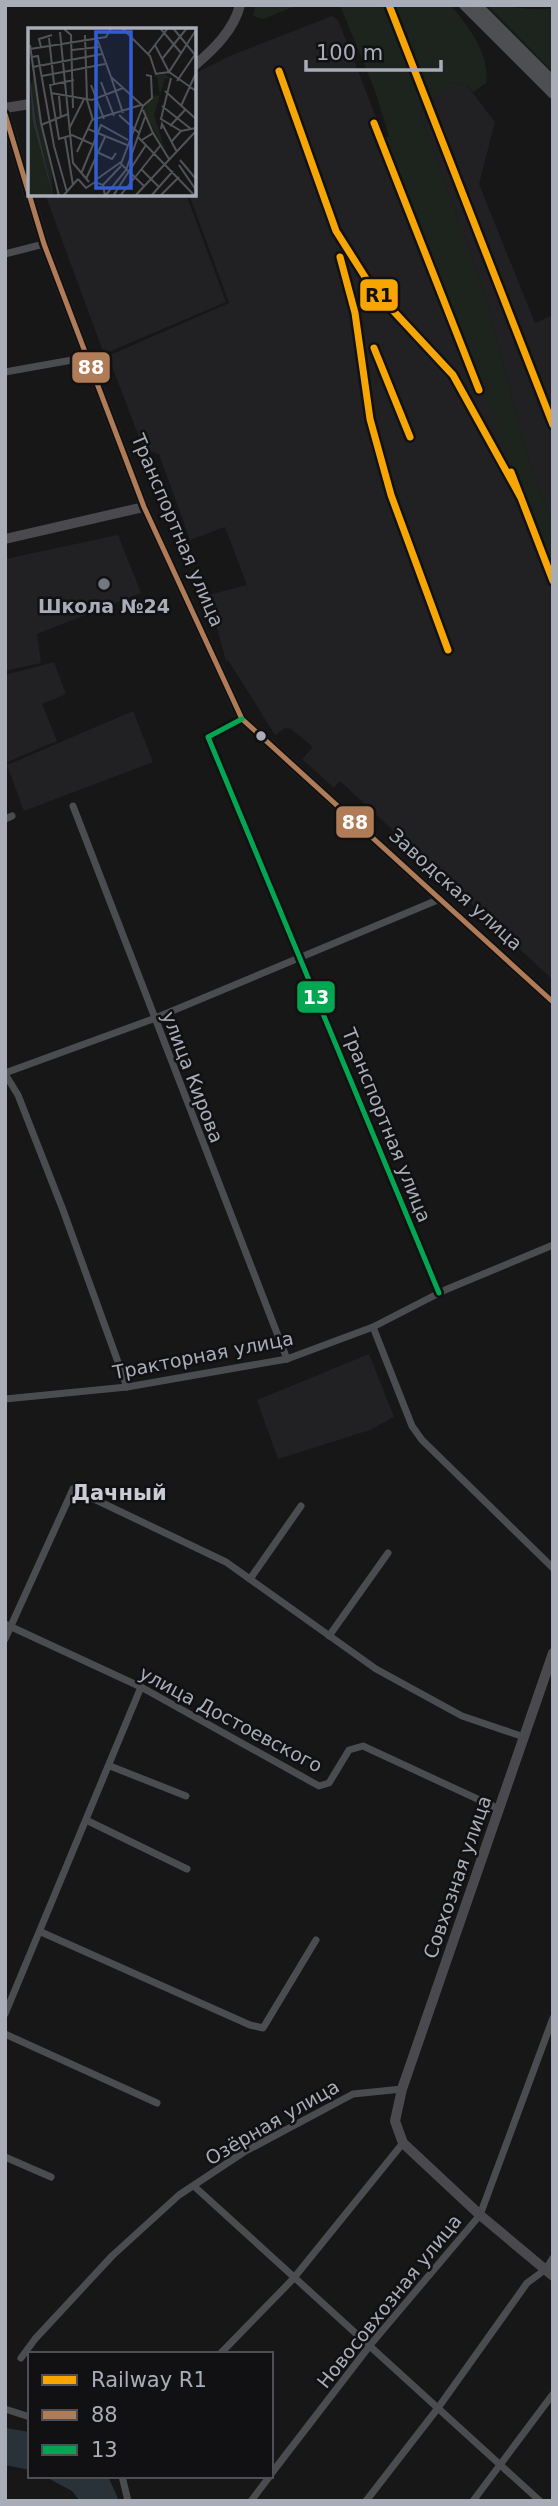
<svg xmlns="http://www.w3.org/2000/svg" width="558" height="2506" viewBox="0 0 558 2506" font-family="'DejaVu Sans',sans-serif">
  <rect width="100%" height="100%" fill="#171717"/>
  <!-- built -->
  <g fill="#212123">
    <polygon points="332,16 338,20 553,570 553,980 340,781 334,788 302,759 313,747 291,729 285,728 275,735 228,660 226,661 208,595 247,585 225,527 190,540 159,454 144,450 108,356 229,303 189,194 194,194 194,74 232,55"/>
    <polygon points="450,82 466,84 495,122 479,184 535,323 553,315 553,522 533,476 483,288 420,114"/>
    <polygon points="45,194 186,194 226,302 104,354"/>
    <polygon points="118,535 141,593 37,634 41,663 5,671 5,559"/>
    <polygon points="54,662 66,694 42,704 57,741 5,763 5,675"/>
    <polygon points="133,711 153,762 24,811 7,765"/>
    <polygon points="369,1354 394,1417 370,1430 278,1459 257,1400"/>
  </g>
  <!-- green -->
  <g fill="#1d241e">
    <polygon points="255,5 298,5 263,19 253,16"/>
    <path d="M340,5H451C469,28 490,53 486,83L473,92L466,84L450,82L420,114L483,288L533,476L553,522V571L384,139L389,136L374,88Z"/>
    <path d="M487,5C510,5 530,12 553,8V72Z"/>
  </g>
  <!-- water -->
  <g fill="#2a3239">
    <polygon points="5,2428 30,2432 30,2470 5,2465"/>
    <polygon points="44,2476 108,2476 119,2501 80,2501 72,2491"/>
  </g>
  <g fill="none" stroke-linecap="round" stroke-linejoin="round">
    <!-- street -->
    <g stroke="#4b4c50" stroke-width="7">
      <polyline points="5,254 44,244"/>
      <polyline points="5,372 89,357"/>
      <polyline points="242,719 208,737 439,1293"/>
      <polyline points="73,806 287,1359"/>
      <polyline points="5,819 12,816"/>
      <polyline points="5,1073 153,1019 440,899"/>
      <polyline points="5,1074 18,1095 63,1210 127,1387"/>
      <polyline points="373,1327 412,1426 422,1440 553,1568"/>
      <polyline points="5,1399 127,1387 287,1359 373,1327 445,1290 553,1245"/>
      <polyline points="250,1579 301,1506"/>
      <polyline points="5,1624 141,1687 319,1786 329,1783 349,1750 363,1746 499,1809"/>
      <polyline points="329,1636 388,1553"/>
      <polyline points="5,1639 73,1489 226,1562 376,1669 462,1716 524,1737"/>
      <polyline points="110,1766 186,1796"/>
      <polyline points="88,1821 187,1869"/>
      <polyline points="41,1932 250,2025 263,2028 316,1940"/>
      <polyline points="5,2014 141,1687"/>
      <polyline points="5,2034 157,2103"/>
      <polyline points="5,2157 51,2177"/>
      <polyline points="195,2187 540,2501"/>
      <polyline points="220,2354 293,2279 403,2143"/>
      <polyline points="21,2358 35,2339 112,2256 179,2195 244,2152 353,2094 402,2089"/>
      <polyline points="5,2409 30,2417"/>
      <polyline points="271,2474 371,2344 480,2215 553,2018"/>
      <polyline points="122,2476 128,2501"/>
      <polyline points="251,2501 270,2476"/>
      <polyline points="366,2501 438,2408 527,2283 546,2269 553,2258"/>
      <polyline points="473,2501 553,2394"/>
    </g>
    <!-- secondary -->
    <g stroke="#4a4a4e" stroke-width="10">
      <path d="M194,66C213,50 234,30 240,5"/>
      <polyline points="5,108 30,104"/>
      <polyline points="5,114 44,244 144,507 242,719 553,1002"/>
      <polyline points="5,539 144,507"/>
      <polyline points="553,1653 402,2089 395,2121 403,2143 480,2215 553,2276"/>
    </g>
    <!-- primary -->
    <g stroke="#4d4f52" stroke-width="10">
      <polyline points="464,5 553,94"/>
      <polyline points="477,5 553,81"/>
    </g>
    <defs>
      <polyline id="bus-1" points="5,114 44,244 144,507 242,719 553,1002"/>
      <polyline id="bus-2" points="242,719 208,737 439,1293"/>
    </defs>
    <!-- bus-1 casing -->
    <use href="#bus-1" stroke="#111113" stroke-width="10"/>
    <!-- bus-2 casing -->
    <use href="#bus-2" stroke="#111113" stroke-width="10"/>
    <!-- bus-1 -->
    <use href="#bus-1" stroke="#b07c57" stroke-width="5"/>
    <!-- bus-2 -->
    <use href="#bus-2" stroke="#00a651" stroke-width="5"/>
    <defs>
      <g id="rail-1">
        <polyline points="389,5 553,425"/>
        <polyline points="279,71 336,231 372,288 453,375 520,496"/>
        <polyline points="374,123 479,390"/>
        <polyline points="340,257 355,313 370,419 391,495 448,650"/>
        <polyline points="374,348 410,437"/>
        <polyline points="511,472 553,581"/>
      </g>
    </defs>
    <!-- rail-1 casing -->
    <use href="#rail-1" stroke="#111113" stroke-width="12"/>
    <!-- rail-1 -->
    <use href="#rail-1" stroke="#f7a600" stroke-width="7"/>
  </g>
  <!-- markers -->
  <circle fill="#757880" stroke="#111113" stroke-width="2.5" cx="104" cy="584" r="7"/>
  <circle fill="#a8adb8" stroke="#111113" stroke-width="2.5" cx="261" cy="736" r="6"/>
  <g text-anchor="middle" stroke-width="5" stroke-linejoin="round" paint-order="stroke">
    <!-- street labels -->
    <g font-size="19" fill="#a8adb8" stroke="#111113">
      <text transform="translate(178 530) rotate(67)" y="7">Транспортная улица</text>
      <text transform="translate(456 889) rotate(42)" y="7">Заводская улица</text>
      <text transform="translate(193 1077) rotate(69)" y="7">улица Кирова</text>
      <text transform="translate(387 1125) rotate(68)" y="7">Транспортная улица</text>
      <text transform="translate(203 1355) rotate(-11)" y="7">Тракторная улица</text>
      <text transform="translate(231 1719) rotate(28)" y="7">улица Достоевского</text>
      <text transform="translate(457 1877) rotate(-71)" y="7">Совхозная улица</text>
      <text transform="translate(272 2122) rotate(-30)" y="7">Озёрная улица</text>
      <text transform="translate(389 2301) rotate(-51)" y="7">Новосовхозная улица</text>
    </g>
    <!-- poi labels -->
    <g font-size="19" font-weight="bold" fill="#a8adb8" stroke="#111113">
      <text x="104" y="613">Школа №24</text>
    </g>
    <!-- neighbourhood labels -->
    <g font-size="21" font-weight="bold" fill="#c9ccd4" stroke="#111113">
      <text x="119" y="1500">Дачный</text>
    </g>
  </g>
  <!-- overview -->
  <g transform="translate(28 28)">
    <rect width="168" height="168" fill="#171717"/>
    <path d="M137,46L143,51L137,50L126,87L137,122L115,82L126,67L132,68L129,49L125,48ZM6,47L24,147L25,168H0V63L13,117L2,59Z" fill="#1d241e"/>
    <path d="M0,36L8,94L25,168L5,94Z" fill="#2a3239"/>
    <path fill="none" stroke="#515357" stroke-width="2" d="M94,0L122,28L128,46M132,0L153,25M145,0L168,28M36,1L43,7L45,80M32,4L45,135L61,154M67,5L83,49L115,78M57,7L59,72L65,92M21,10L26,56M2,17L13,95L31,168M127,17L141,44L168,2M13,19L11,11L24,7M2,21L78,9L83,0M44,22L71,19M120,26L140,0M4,29L10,28L26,118L39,164M134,31L159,0M5,39L74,26M127,46L141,44L168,63M14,48L77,36M83,49L95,85M143,50L133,91L153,103M46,52L22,57L31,111L44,107L64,116M149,53L168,25M73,54L86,88M63,57L76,91M137,63L168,91M23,65L64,72L95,60M31,68L33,90M115,78L93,136L116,158M115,78L124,70L123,48L118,47M134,78L163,101M153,78L168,45M91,87L111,105M13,97L40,86M142,98L157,82M41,101L56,71M60,101L99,117M133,101L134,96L149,124M125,105L141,131M37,109L45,157M110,109L167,168M114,112L125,105L115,82M144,113L153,103L168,100M49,124L64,92L113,77M71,125L84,131L88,125M152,132L168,151M151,137L168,162M113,141L131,159M53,146L73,97L100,112M50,151L58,160L67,154L75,157L77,168M58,151L77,109M69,151L93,134M75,157L93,138M35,168L50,151M77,168L98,142L117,89M85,168L118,117M92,168L132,118M107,168L168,103M123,168L145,143M132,168L151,149"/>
    <path fill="#325cd3" fill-opacity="0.15" stroke="#325cd3" stroke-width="3.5" d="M68,4H103V160H68Z"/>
    <rect width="168" height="168" fill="none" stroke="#a8adb8" stroke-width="3.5"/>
  </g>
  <g stroke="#111113" stroke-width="2.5">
    <rect x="359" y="278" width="40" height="34" rx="7" fill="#f7a600"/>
    <rect x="71" y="351" width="40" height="33" rx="7" fill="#b07c57"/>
    <rect x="335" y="805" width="40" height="34" rx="7" fill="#b07c57"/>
    <rect x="296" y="980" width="40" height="34" rx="7" fill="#00a651"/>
  </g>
  <g font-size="19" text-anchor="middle" font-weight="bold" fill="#fff">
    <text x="91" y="374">88</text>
    <text x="355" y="829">88</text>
    <text x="316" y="1004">13</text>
  </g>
  <g font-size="19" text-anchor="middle" font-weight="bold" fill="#111">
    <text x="379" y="302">R1</text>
  </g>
  <!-- border -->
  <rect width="558" height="2506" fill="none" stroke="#a8adb8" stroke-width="14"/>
  <!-- legend -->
  <rect x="28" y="2352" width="245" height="126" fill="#111113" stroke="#4d4f55" stroke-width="2"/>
  <rect x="42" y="2375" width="35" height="10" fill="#f7a600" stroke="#4d4f55" stroke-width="2"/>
  <text x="91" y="2387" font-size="21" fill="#a8adb8">Railway R1</text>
  <rect x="42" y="2410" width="35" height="10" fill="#b07c57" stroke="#4d4f55" stroke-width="2"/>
  <text x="91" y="2422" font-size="21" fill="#a8adb8">88</text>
  <rect x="42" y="2445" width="35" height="10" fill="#00a651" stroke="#4d4f55" stroke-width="2"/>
  <text x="91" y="2457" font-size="21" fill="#a8adb8">13</text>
  <!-- scale -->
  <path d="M306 60v10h135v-10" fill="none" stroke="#a8adb8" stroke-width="3.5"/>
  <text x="316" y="60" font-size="21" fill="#a8adb8" stroke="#111113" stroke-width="5" paint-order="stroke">100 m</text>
</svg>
